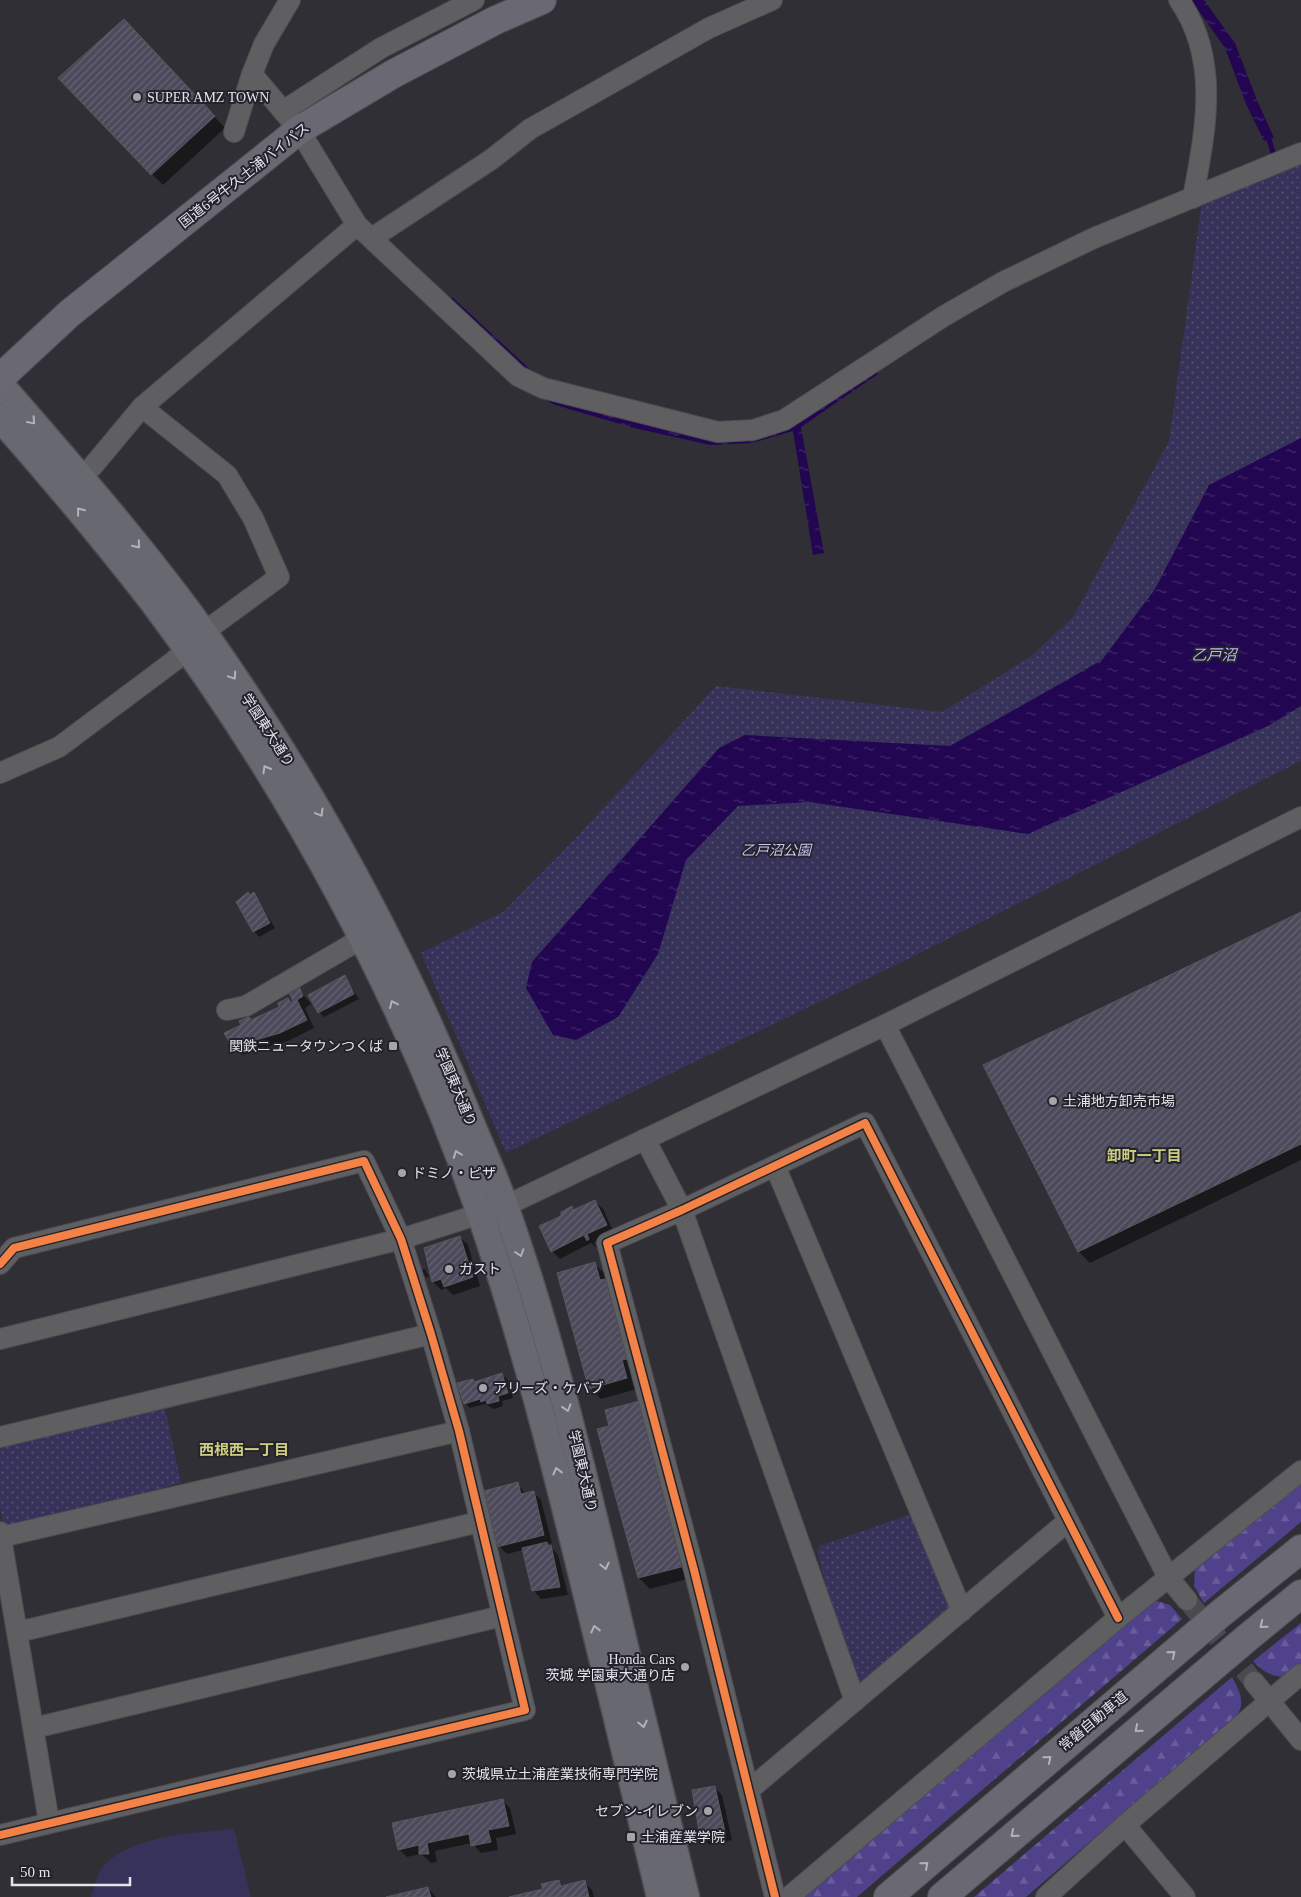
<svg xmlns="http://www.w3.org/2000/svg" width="1301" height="1897" viewBox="0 0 1301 1897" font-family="'Times New Roman','Noto Sans JP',serif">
  <defs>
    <pattern id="forest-firs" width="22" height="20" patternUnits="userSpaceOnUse" patternTransform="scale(1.25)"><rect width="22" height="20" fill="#4f418a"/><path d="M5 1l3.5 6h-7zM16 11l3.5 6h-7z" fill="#685c9b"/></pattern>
    <pattern id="park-dots" width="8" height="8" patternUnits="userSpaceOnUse" patternTransform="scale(1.25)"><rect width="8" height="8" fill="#373259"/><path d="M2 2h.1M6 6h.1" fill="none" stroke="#545071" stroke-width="1.8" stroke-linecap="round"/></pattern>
    <pattern id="water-ripples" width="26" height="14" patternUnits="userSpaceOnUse" patternTransform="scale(1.25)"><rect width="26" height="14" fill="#220652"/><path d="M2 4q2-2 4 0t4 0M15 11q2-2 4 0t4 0" fill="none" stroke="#422a6b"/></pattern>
    <pattern id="building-hatch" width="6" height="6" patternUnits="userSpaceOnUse" patternTransform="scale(1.25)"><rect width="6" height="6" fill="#4c495b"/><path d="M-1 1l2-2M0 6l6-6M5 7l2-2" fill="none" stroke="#666373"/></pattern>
  </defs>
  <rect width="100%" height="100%" fill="#302f35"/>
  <!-- forest -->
  <g fill="url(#forest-firs)">
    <polygon points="1301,1480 1301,1522 1204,1603 1194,1586 1195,1565"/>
    <polygon points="1154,1600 1170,1605 1182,1619 857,1897 799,1897"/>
    <path d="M1301,1623V1664L1285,1677C1271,1676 1263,1672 1253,1661Z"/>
    <path d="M1232,1677C1239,1690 1245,1700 1238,1714L1026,1897H974Z"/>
  </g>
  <!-- park -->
  <g fill="url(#park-dots)">
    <polygon points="1301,158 1301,761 902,962 506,1153 421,953 503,912 575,839 716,686 942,712 1030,657 1073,617 1169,441 1202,201"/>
    <polygon points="165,1408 181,1483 4,1532 0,1506 0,1438"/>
    <polygon points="914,1513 957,1609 856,1696 817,1551 820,1546"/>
  </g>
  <!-- pitch -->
  <path fill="#373259" d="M234,1829L251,1897H91C94,1889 96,1878 100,1871C125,1835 195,1833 234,1829Z"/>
  <!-- water -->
  <g fill="url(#water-ripples)">
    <polygon points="1191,0 1204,0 1235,43 1257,100 1274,138 1264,141 1246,104 1225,48"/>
    <polygon points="452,297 534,373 516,383 750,433 873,366 878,374 801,427 824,553 813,555 793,431 752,443 710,445 634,428 555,405 515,384 445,303"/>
    <polygon points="1301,438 1301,706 1268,726 1028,834 809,802 738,806 686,860 658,954 618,1017 576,1040 553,1035 526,988 532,962 719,748 745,735 950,746 1102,660 1155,589 1209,485"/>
  </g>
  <!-- shadow -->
  <g fill="#0007">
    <polygon points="134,32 225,128 163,185 152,174"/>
    <polygon points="254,894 275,928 259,937 254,931 250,896"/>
    <polygon points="1301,913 1301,1160 1090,1263 1079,1252 985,1065"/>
    <polygon points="344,977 359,999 324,1017 319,1012"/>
    <polygon points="298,988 311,1004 305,1008 314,1028 288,1041 242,1055 233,1047 226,1033 281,1007 288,1000 292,1003 295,1001"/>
    <polygon points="595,1201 603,1209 614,1233 594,1242 597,1248 591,1243 560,1259 552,1251 541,1227 562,1217 572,1208 574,1211"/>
    <polygon points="460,1237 468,1245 480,1286 453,1295 446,1288 441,1290 433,1282 425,1249"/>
    <polygon points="595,1264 606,1275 637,1389 601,1399 590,1388"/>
    <polygon points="425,1269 429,1277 426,1278 422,1270"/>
    <polygon points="501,1374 507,1379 513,1398 502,1401 503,1406 494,1409 485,1404 470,1408 465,1403 472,1380 475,1383"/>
    <polygon points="599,1430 695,1577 650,1589 639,1578"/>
    <polygon points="517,1484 526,1494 533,1492 541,1500 552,1543 548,1544 558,1555 568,1595 541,1599 533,1590 523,1550 507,1554 499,1546"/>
    <polygon points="714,1787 722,1795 732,1840 710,1845 701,1837 693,1791"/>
    <polygon points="502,1800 510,1808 516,1834 496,1838 498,1850 481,1853 472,1843 435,1851 437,1862 431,1863 421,1854 407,1857 399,1849"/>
    <polygon points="559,1881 564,1887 584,1882 592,1890 594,1897 515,1897 544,1890"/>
    <polygon points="428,1888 436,1897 391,1897"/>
  </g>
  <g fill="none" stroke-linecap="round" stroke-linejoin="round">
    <!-- stream -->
    <polyline stroke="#220652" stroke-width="5" points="1267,133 1273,152"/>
  </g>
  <!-- building -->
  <g fill="url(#building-hatch)" stroke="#58585d">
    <polygon points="124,19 215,116 151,175 58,78"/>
    <polygon points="248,892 250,895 254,892 270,923 253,932 236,902"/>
    <polygon points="1301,912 1301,1144 1078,1252 983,1065"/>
    <polygon points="345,975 354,994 318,1013 308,995"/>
    <polygon points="299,986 303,996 297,1000 307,1020 280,1033 232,1047 224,1033 241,1025 239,1021 249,1017 251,1020 279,1007 278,1003 288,998 291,1003 293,1001 288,991"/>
    <polygon points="595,1200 607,1225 587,1234 589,1239 587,1241 584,1235 551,1252 539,1226 561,1216 561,1212 572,1206 573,1210"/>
    <polygon points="460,1236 473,1277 444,1287 441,1279 432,1282 424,1248"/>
    <polygon points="595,1262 600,1280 605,1279 627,1359 622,1360 627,1378 589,1389 557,1273"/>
    <polygon points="502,1373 508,1393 498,1396 499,1401 487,1404 486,1400 481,1402 480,1399 464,1404 457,1383 473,1379 474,1382"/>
    <polygon points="640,1401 685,1566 638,1578 597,1429 609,1426 605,1410"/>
    <polygon points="518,1482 521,1494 534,1491 544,1535 497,1547 484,1491"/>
    <polygon points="547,1542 548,1546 551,1545 560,1587 532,1591 522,1548"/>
    <polygon points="715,1786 725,1832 700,1837 692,1790"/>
    <polygon points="503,1799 509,1826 488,1830 491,1842 471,1846 469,1834 427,1843 429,1854 419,1854 419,1845 398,1850 392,1823"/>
    <polygon points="559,1880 561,1886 585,1880 589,1897 509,1897 543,1889 541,1884"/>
    <polygon points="428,1887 431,1897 386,1897"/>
  </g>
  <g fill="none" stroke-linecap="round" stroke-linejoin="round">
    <!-- minor-tunnel -->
    <polyline stroke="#4b4a50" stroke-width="20" stroke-dasharray="20 10" stroke-linecap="butt" points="1187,1600 1254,1682"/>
    <defs>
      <g id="minor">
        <path d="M1179,0C1221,60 1205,132 1193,198"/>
        <polyline points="252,74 299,130 357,225 518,376 543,388 718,432 753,430 784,420 944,316 1003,282 1094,238 1301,153"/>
        <polyline points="283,111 381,48 474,0"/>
        <polyline points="234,132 252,74 264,44 290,0"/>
        <polyline points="372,238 492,159 530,129 709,28 772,0"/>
        <polyline points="92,467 142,407 357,225"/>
        <polyline points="0,773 59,747 174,661 204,632 279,577 253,518 227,475 142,407"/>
        <polyline points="227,1010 246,1006 361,939"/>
        <polyline points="885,1025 1168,1577 1187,1600"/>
        <polyline points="645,1139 682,1210 855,1701"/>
        <polyline points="775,1166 962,1611"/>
        <polyline points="0,1264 14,1248 364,1161 401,1239 431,1334 459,1431 525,1710 0,1835"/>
        <polyline points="0,1339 401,1239 505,1206 885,1025 1301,817"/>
        <polyline points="0,1437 431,1334"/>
        <polyline points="0,1532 49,1822"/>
        <polyline points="1,1537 459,1431"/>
        <polyline points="18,1632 479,1522"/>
        <polyline points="1254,1682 1301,1740"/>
        <polyline points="34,1728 502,1616"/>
        <polyline points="749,1790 1068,1521"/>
        <polyline points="1125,1825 1185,1897"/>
        <polyline points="775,1897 694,1570 607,1243 682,1210 865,1123 1118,1618"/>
        <polyline points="789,1897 1118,1618 1301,1471"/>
        <polyline points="1046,1897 1125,1825 1301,1674"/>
      </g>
      <g id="major">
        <path d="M0,384C70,465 141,545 204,633C313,787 404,955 474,1130C485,1156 497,1182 506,1209C550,1334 581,1463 612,1592C636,1694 661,1796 686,1897"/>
        <path d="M0,418C53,478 104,539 153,602C291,786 407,1001 482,1219C523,1339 554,1461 584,1584C610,1688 635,1793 660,1897"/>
      </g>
      <g id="highway">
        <polyline points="0,378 70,313 299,130 393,74 496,20 542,0"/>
        <polyline points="888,1897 1220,1614 1301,1549"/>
        <polyline points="942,1897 1247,1638 1301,1594"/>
      </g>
    </defs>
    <!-- minor casing -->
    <use href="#minor" stroke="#4d4c52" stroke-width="22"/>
    <!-- major casing -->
    <use href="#major" stroke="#4d4c52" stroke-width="29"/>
    <!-- highway casing -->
    <use href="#highway" stroke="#4d4c52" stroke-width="30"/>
    <!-- minor -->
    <use href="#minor" stroke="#5f5f62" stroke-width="20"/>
    <!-- major -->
    <use href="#major" stroke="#686870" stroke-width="26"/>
    <!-- highway -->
    <use href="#highway" stroke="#6a6872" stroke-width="28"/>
    <defs>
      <g id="cycleway">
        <polyline points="0,1264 14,1248 364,1161 401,1239 431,1334 459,1431 525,1710 0,1835"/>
        <polyline points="775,1897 694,1570 607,1243 682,1210 865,1123 1118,1618"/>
      </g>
    </defs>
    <!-- cycleway casing -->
    <use href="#cycleway" stroke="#24232c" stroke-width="11"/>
    <!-- cycleway -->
    <use href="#cycleway" stroke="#f48246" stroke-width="8"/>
  </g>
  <!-- one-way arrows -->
  <defs><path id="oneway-chevron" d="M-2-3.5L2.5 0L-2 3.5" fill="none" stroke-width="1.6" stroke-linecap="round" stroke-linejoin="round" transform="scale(1.25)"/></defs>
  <g stroke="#b2b2b9">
    <use href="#oneway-chevron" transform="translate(32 421) rotate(49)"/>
    <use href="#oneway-chevron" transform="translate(80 511) rotate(-128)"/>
    <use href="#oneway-chevron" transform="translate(137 545) rotate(51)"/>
    <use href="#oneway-chevron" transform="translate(233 676) rotate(56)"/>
    <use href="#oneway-chevron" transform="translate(266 769) rotate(-120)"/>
    <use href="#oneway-chevron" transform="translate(320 813) rotate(59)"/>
    <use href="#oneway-chevron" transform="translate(393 1004) rotate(-115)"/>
    <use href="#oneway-chevron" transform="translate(457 1154) rotate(-111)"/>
    <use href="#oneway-chevron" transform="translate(520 1253) rotate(72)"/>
    <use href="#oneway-chevron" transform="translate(567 1408) rotate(73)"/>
    <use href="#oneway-chevron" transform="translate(557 1471) rotate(-104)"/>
    <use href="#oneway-chevron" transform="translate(605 1566) rotate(77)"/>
    <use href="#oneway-chevron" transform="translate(595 1629) rotate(-104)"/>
    <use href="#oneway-chevron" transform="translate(643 1724) rotate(77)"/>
  </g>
  <g stroke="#b3b2ba">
    <use href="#oneway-chevron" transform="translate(1263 1625) rotate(141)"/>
    <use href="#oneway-chevron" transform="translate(1172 1654) rotate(-40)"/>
    <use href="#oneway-chevron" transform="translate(1138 1729) rotate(140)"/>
    <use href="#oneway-chevron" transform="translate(1048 1759) rotate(-40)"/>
    <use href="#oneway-chevron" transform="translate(1014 1834) rotate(140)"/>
    <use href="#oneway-chevron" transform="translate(925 1865) rotate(-41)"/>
  </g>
  <!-- markers -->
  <g fill="#a5a4ab" stroke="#24232c" stroke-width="2">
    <circle cx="137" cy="97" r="5"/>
    <rect x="388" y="1041" width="10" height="10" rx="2.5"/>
    <circle cx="1053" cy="1101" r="5"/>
    <circle cx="402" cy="1173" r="5"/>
    <circle cx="449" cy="1269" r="5"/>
    <circle cx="483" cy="1388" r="5"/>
    <circle cx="685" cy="1667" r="5"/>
    <circle cx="452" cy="1774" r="5"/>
    <circle cx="708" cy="1811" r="5"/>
    <rect x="626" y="1832" width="10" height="10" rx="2.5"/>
  </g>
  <g text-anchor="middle" stroke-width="4" stroke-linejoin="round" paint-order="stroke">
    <!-- poi labels -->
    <g font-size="14" fill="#e4e3ea" stroke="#24232c" text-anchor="start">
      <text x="147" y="102">SUPER AMZ TOWN</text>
      <text x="383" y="1051" text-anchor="end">関鉄ニュータウンつくば</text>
      <text x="1063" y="1106">土浦地方卸売市場</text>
      <text x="412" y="1178">ドミノ・ピザ</text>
      <text x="459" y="1274">ガスト</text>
      <text x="493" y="1393">アリーズ・ケバブ</text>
      <text x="675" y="1664" text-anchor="end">Honda Cars<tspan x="675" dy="16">茨城 学園東大通り店</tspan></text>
      <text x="462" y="1779">茨城県立土浦産業技術専門学院</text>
      <text x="698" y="1816" text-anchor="end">セブン-イレブン</text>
      <text x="641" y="1842">土浦産業学院</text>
    </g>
    <!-- street labels -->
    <g font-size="14" fill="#e4e3ea" stroke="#24232c">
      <text transform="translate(244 175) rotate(-38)" y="5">国道6号牛久土浦バイパス</text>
      <text transform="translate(268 730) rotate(57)" y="5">学園東大通り</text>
      <text transform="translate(456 1087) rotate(67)" y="5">学園東大通り</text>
      <text transform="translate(583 1471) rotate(77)" y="5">学園東大通り</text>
      <text transform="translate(1093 1721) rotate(-40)" y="5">常磐自動車道</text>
    </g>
    <!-- park labels -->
    <g font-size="14" font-style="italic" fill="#c8c5f3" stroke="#24232c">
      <text x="776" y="855">乙戸沼公園</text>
    </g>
    <!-- water labels -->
    <g font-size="15" font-style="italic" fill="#beb8fc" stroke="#24232c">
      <text x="1214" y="660">乙戸沼</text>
    </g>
    <!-- neighbourhood labels -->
    <g font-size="15" font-weight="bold" fill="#cdcd7f" stroke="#24232c">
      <text x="1144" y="1161">卸町一丁目</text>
      <text x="244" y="1455">西根西一丁目</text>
    </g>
  </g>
  <!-- scale -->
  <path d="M12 1877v8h118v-8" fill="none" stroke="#e4e3ea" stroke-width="2.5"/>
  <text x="20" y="1877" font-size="15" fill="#e4e3ea" stroke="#24232c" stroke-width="4" paint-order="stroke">50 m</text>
</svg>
